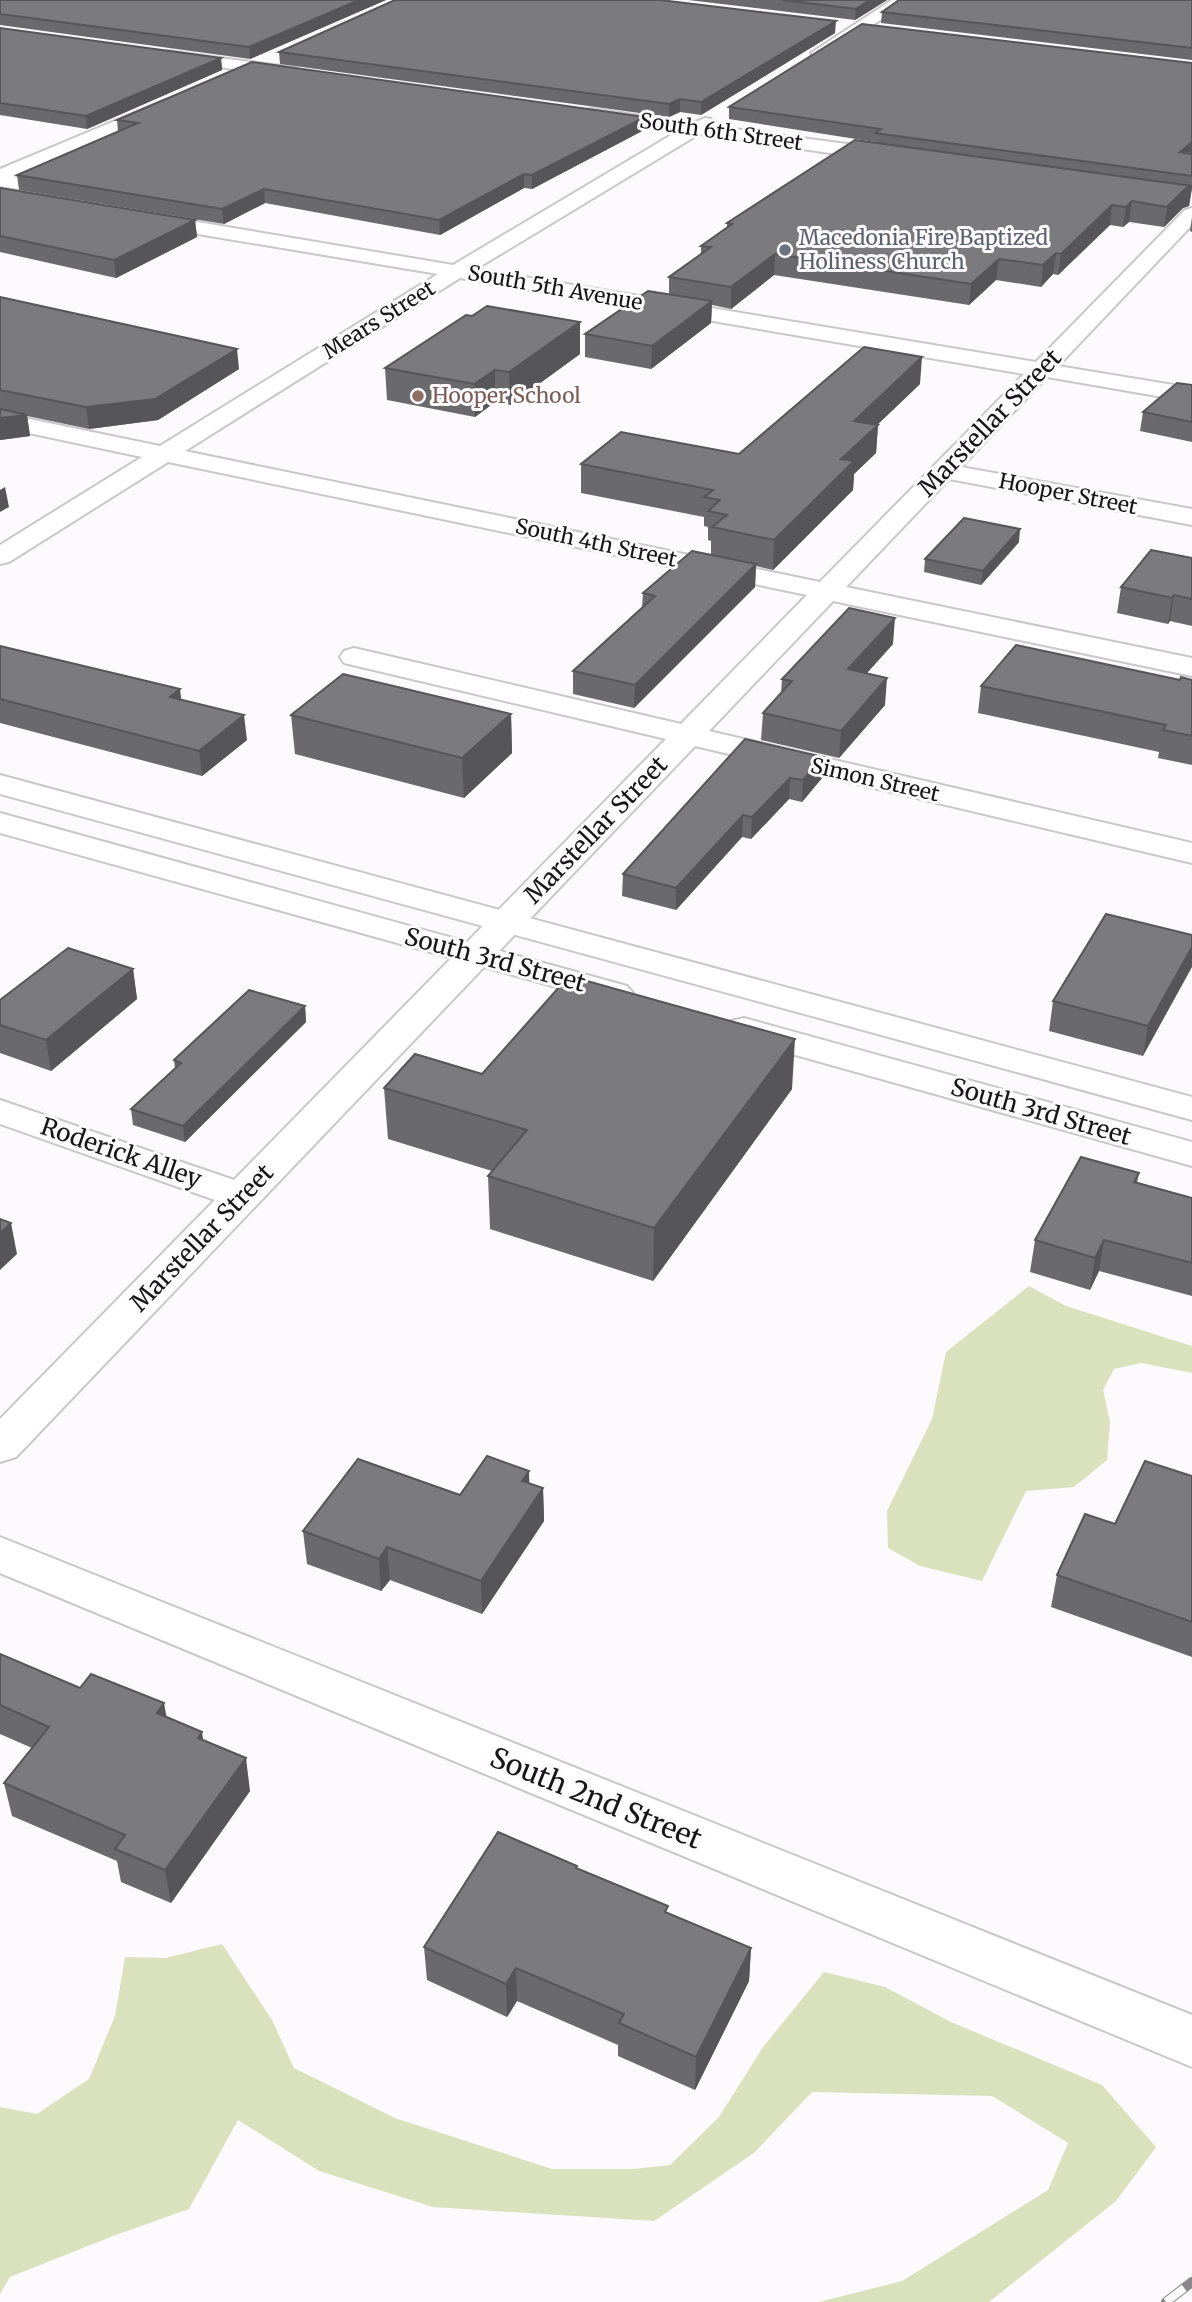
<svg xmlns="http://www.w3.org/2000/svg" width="1192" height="2302" viewBox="0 0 1192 2302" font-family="Merriweather,serif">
  <rect width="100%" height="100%" fill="#fdfafd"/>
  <!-- green -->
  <g fill="#dae1bd">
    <polygon points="1029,1286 1066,1306 1192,1346 1192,1373 1141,1363 1114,1369 1103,1390 1110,1422 1107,1460 1074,1487 1026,1491 982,1581 920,1566 888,1548 887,1511 932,1419 946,1352"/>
    <polygon points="222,1944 272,2020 294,2068 395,2118 552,2169 634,2169 670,2165 719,2117 763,2047 824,1972 885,1987 951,2022 1102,2085 1156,2147 1116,2201 989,2302 819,2302 902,2281 1048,2190 1068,2143 992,2096 812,2092 754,2153 654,2221 433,2207 319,2171 238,2120 189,2209 113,2236 10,2277 0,2294 0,2107 37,2114 89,2079 115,2016 125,1957 166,1958"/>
  </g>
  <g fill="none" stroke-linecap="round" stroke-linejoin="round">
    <defs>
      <g id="minor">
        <polygon points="892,0 911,0 825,56 819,58 811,53"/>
        <polygon points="168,51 296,68 304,73 296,78 162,59 160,56 162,53"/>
        <polygon points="165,100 171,101 174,105 171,109 14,177 78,188 81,192 78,196 71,198 0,186 0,169"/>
        <path d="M591,109L693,123L705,118L711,119L712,126L892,150L901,156L892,162L699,134L476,269L1036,362L1185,210L1192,208V225L1058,366L1192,388V402L1047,377L961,467L1192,509V525L949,479L846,587L1192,658V676L833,601L709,731L1192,843V863L695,746L16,1457L0,1462V1419L215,1200L0,1124V1100L234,1180L666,739L344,663L340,657L344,651L354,648L681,724L807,595L168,462L9,562L0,564V545L142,457L0,427V413L160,446L438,274L144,225L137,223L134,219L137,215L144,213L453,265L678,131L585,118L582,114L585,110ZM460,278L1024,374L820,582L185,451Z"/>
        <polygon points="0,1537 1192,2015 1192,2067 0,1573"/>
      </g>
      <g id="highway">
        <polygon points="0,775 1192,1097 1192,1120 0,794"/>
        <polygon points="0,813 627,986 633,993 627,1000 615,1004 603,1000 0,833"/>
        <polygon points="744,1018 1192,1142 1192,1166 731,1037 726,1029 731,1021"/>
      </g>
    </defs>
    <!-- minor casing -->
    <use href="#minor" stroke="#cac7ca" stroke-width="4"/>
    <!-- highway casing -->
    <use href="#highway" stroke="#cac7ca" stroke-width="4"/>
    <!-- minor -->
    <use href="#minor" fill="#fff" fill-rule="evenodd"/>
    <!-- highway -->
    <use href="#highway" fill="#fff" fill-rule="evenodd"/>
    <defs>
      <polyline id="rail" points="1166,2302 1192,2282"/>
    </defs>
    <!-- rail casing -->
    <use href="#rail" stroke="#898789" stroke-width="10"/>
    <!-- rail -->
    <use href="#rail" stroke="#fdfafd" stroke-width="8" stroke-dasharray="23" stroke-linecap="butt"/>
  </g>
  <!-- wall -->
  <g fill="#6a6a6c">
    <polygon points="0,0 386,0 250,59 0,25"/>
    <polygon points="688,0 887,0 855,20"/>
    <polygon points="1192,0 1192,60 881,23 882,12"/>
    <polygon points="0,28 221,58 222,70 87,129 0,115"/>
    <polygon points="835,33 701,115 680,112 669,117 280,64 279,52"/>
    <polygon points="729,107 1192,154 1192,189 1189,206 1183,208 1164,227 1129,222 1123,227 1110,225 1058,275 1053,274 1041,287 996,280 969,305 774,275 731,309 712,305 711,323 651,369 585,357 585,334 669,294 669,277 701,255 701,246 727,228 727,223 875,143 875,142 729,119"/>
    <polygon points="117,120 644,130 532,189 524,188 440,235 265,203 224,224 19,190 17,175 118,132"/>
    <polygon points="0,188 195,220 197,237 116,278 0,252"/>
    <polygon points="1192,217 1192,232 1190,231"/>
    <polygon points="0,297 239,369 158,420 89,429 27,416 30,436 0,440"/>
    <polygon points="472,316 580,322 580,354 510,405 495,402 475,417 387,400 385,368"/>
    <polygon points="920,384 877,425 878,425 876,453 854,474 853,490 773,570 756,566 755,587 634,708 573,694 573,671 642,607 643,593 711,555 711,541 708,540 708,527 704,526 704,517 581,493 581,464 739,454"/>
    <polygon points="1192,385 1192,442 1140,431 1143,412"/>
    <polygon points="1019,542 981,585 924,572 925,559"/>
    <polygon points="1192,558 1192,626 1170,621 1168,624 1117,613 1121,587"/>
    <polygon points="893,644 867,673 885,705 839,758 761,740 763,713 781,693 782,679"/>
    <polygon points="0,646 181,699 247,740 202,776 0,723"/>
    <polygon points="1192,680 1192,765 1158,758 1159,752 978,713 981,686"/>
    <polygon points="511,714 512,753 464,798 295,754 291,715"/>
    <polygon points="823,757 822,778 802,802 789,799 751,839 742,837 676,910 622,896 623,874"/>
    <polygon points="1192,935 1143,1056 1049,1031 1053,1001"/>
    <polygon points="133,969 137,999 51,1071 0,1053 0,1000"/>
    <polygon points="305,1006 306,1022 185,1142 133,1125 131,1109 175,1069 174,1060"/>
    <polygon points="482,1074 792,1089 653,1281 490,1229 488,1176 492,1171 388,1139 384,1088"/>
    <polygon points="1139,1173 1137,1183 1192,1198 1192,1296 1099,1271 1090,1290 1030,1272 1035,1240"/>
    <polygon points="529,1471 529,1484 543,1488 544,1521 482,1614 390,1580 381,1591 307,1564 303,1531 460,1495"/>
    <polygon points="1192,1476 1192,1657 1051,1607 1057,1575 1115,1524"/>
    <polygon points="0,1654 80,1688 167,1717 204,1741 250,1791 171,1903 121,1882 117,1861 12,1816 4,1783 32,1748 0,1734"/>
    <polygon points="577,1869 668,1913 751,1948 749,1981 695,2090 618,2056 618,2045 517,2001 507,2017 427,1980 424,1947"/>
  </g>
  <!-- shaded-wall -->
  <g fill="#565658">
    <polygon points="359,0 386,0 250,59 249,47"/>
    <polygon points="870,0 887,0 855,20 856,9"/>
    <polygon points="836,21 835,33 701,115 701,102"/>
    <polygon points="221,58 222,70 87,129 86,116"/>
    <polygon points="680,99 680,112 669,117 669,104"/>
    <polygon points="645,117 644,130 532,189 532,175"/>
    <polygon points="1192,142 1192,153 1180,152"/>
    <polygon points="524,174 524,188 440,235 439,220"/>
    <polygon points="1192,186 1189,206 1183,208 1164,227 1167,207 1186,188"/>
    <polygon points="264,189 265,203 224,224 222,209"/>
    <polygon points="1132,201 1129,222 1123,227 1126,207"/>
    <polygon points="1112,205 1110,225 1058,275 1061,254"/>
    <polygon points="195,220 197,237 116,278 114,260"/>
    <polygon points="1056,253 1053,274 1041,287 1043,265"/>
    <polygon points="775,254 774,275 731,309 731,287"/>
    <polygon points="999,259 996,280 969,305 971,284"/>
    <polygon points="712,301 711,323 651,369 652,346"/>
    <polygon points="580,322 580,354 510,405 509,372"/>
    <polygon points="237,349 239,369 158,420 89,429 86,407"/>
    <polygon points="922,357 920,384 852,449 854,421"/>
    <polygon points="495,370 495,402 475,417 474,384"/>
    <polygon points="27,415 30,436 0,440 0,418"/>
    <polygon points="878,425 876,453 854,474 853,490 773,570 774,540 841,459"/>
    <polygon points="5,487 9,507 0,512 0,490"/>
    <polygon points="1020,529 1019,542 981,585 983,571"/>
    <polygon points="756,564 755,587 634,708 635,685"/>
    <polygon points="1174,595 1170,621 1168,624 1172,598"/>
    <polygon points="895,618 893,644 846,696 848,669"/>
    <polygon points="887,678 885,705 839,758 841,731"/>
    <polygon points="180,689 183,714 170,697"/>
    <polygon points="511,714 512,753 464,798 462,758"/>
    <polygon points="244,715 247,740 202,776 199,751"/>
    <polygon points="823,757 822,778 802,802 803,780"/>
    <polygon points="790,778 789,799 751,839 752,817"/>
    <polygon points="743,815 742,837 676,910 676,888"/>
    <polygon points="1192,947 1192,967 1143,1056 1148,1026"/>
    <polygon points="133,969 137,999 51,1071 46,1040"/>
    <polygon points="305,1006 306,1022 185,1142 183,1126"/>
    <polygon points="795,1039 792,1089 653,1281 654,1228"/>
    <polygon points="11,1223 17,1254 0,1270 0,1233"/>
    <polygon points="1104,1240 1099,1271 1090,1290 1095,1258"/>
    <polygon points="529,1471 530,1504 522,1481"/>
    <polygon points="543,1488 544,1521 482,1614 481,1581"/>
    <polygon points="387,1547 390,1580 381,1591 379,1559"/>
    <polygon points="164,1703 170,1736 157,1713"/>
    <polygon points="202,1732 207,1765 198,1738"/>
    <polygon points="246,1758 250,1791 171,1903 165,1870"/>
    <polygon points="751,1948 749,1981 695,2090 696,2057"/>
    <polygon points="516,1968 517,2001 507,2017 506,1984"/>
  </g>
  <!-- building -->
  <g fill="#7b7b7e" stroke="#565658" stroke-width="2">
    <polygon points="0,0 359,0 249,47 0,14"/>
    <polygon points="395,0 660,0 836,21 701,102 680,99 669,104 279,52"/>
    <polygon points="783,0 870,0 856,9"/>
    <polygon points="899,0 1192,0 1192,48 882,12"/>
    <polygon points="862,24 1192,63 1192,142 1180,152 1192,154 1192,176 875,133 881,129 729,107"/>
    <polygon points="0,28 221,58 86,116 0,103"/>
    <polygon points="252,62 645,117 532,175 524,174 439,220 264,189 222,209 17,175 138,123 117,120"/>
    <polygon points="855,140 1192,186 1186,188 1167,207 1132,201 1126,207 1112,205 1061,254 1056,253 1043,265 999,259 971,284 775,254 731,287 669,277 711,247 701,246 732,224 727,223"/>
    <polygon points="0,188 195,220 114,260 0,236"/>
    <polygon points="648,291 712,301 652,346 585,334"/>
    <polygon points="0,297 237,349 155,399 86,407 0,390"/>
    <polygon points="487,306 580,322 509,372 495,370 474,384 385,368 466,315 472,316"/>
    <polygon points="864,347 922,357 854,421 878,425 841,459 854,461 774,540 712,527 727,515 708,511 720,500 704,497 713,490 581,464 621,432 739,454"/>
    <polygon points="1177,383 1192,385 1192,422 1143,412"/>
    <polygon points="0,409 27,415 0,418"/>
    <polygon points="964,518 1020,529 983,571 925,559"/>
    <polygon points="1151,550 1192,558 1192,599 1174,595 1172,598 1121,587"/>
    <polygon points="692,551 756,564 635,685 573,671 655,596 643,593"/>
    <polygon points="849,608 895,618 848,669 887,678 841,731 763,713 792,681 782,679"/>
    <polygon points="1016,645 1180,680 1181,677 1192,680 1192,736 1163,730 1166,725 981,686"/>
    <polygon points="0,646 180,689 170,697 244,715 199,751 0,699"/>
    <polygon points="343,674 511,714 462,758 291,715"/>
    <polygon points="745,739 823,757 803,780 790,778 752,817 743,815 676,888 623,874"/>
    <polygon points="1106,914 1192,935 1192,947 1148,1026 1053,1001"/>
    <polygon points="68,948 133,969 46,1040 0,1025 0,1000"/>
    <polygon points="569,976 795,1039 654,1228 488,1176 527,1130 384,1088 415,1054 482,1074"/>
    <polygon points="249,990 305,1006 183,1126 131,1109 181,1063 174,1060"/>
    <polygon points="1081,1157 1139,1173 1134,1182 1192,1198 1192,1263 1104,1240 1095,1258 1035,1240"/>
    <polygon points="0,1219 11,1223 0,1233"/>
    <polygon points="487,1456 529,1471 522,1481 543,1488 481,1581 387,1547 379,1559 303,1531 358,1459 460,1495"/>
    <polygon points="1145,1461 1192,1476 1192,1622 1057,1575 1085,1514 1115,1524"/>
    <polygon points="0,1654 80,1688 91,1674 164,1703 157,1713 202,1732 198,1738 246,1758 165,1870 115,1849 125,1835 4,1783 49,1727 0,1705"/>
    <polygon points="498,1832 577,1866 576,1868 668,1906 665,1912 751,1948 696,2057 619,2023 624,2014 516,1968 506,1984 424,1947"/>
  </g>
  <!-- markers -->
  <circle fill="#6b7280" stroke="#fdfafd" stroke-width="2.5" cx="785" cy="250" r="7"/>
  <circle fill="#8d6e63" stroke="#fdfafd" stroke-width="2.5" cx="418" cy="396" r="7"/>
  <g text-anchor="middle" stroke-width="6" stroke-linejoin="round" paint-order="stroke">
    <!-- far-street labels -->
    <g font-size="21" fill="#171617" stroke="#fdfafd">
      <text transform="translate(721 132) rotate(8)" y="7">South 6th Street</text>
      <text transform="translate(555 288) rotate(10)" y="7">South 5th Avenue</text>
      <text transform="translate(379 320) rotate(-32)" y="7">Mears Street</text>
      <text transform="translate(1068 494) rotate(11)" y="7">Hooper Street</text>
      <text transform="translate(596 543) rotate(12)" y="7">South 4th Street</text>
      <text transform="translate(875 780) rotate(13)" y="7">Simon Street</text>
    </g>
    <!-- far-worship labels -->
    <g font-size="21" fill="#5b616d" stroke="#fdfafd" text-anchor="start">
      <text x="799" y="245">Macedonia Fire Baptized<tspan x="799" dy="24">Holiness Church</tspan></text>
    </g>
    <!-- far-education labels -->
    <g font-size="21" fill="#785e54" stroke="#fdfafd" text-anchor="start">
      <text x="432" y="403">Hooper School</text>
    </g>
    <!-- street labels -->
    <g font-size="24" fill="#171617" stroke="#fdfafd">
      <text transform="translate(990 423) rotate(-46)" y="8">Marstellar Street</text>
      <text transform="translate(596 830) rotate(-46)" y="8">Marstellar Street</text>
      <text transform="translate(495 960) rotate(15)" y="8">South 3rd Street</text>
      <text transform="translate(1041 1112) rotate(16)" y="8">South 3rd Street</text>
      <text transform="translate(121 1153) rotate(19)" y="8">Roderick Alley</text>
      <text transform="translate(202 1238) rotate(-46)" y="8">Marstellar Street</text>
    </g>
    <!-- near-street labels -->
    <g font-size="28" fill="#171617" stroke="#fdfafd">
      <text transform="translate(596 1798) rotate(22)" y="10">South 2nd Street</text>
    </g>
  </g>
</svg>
